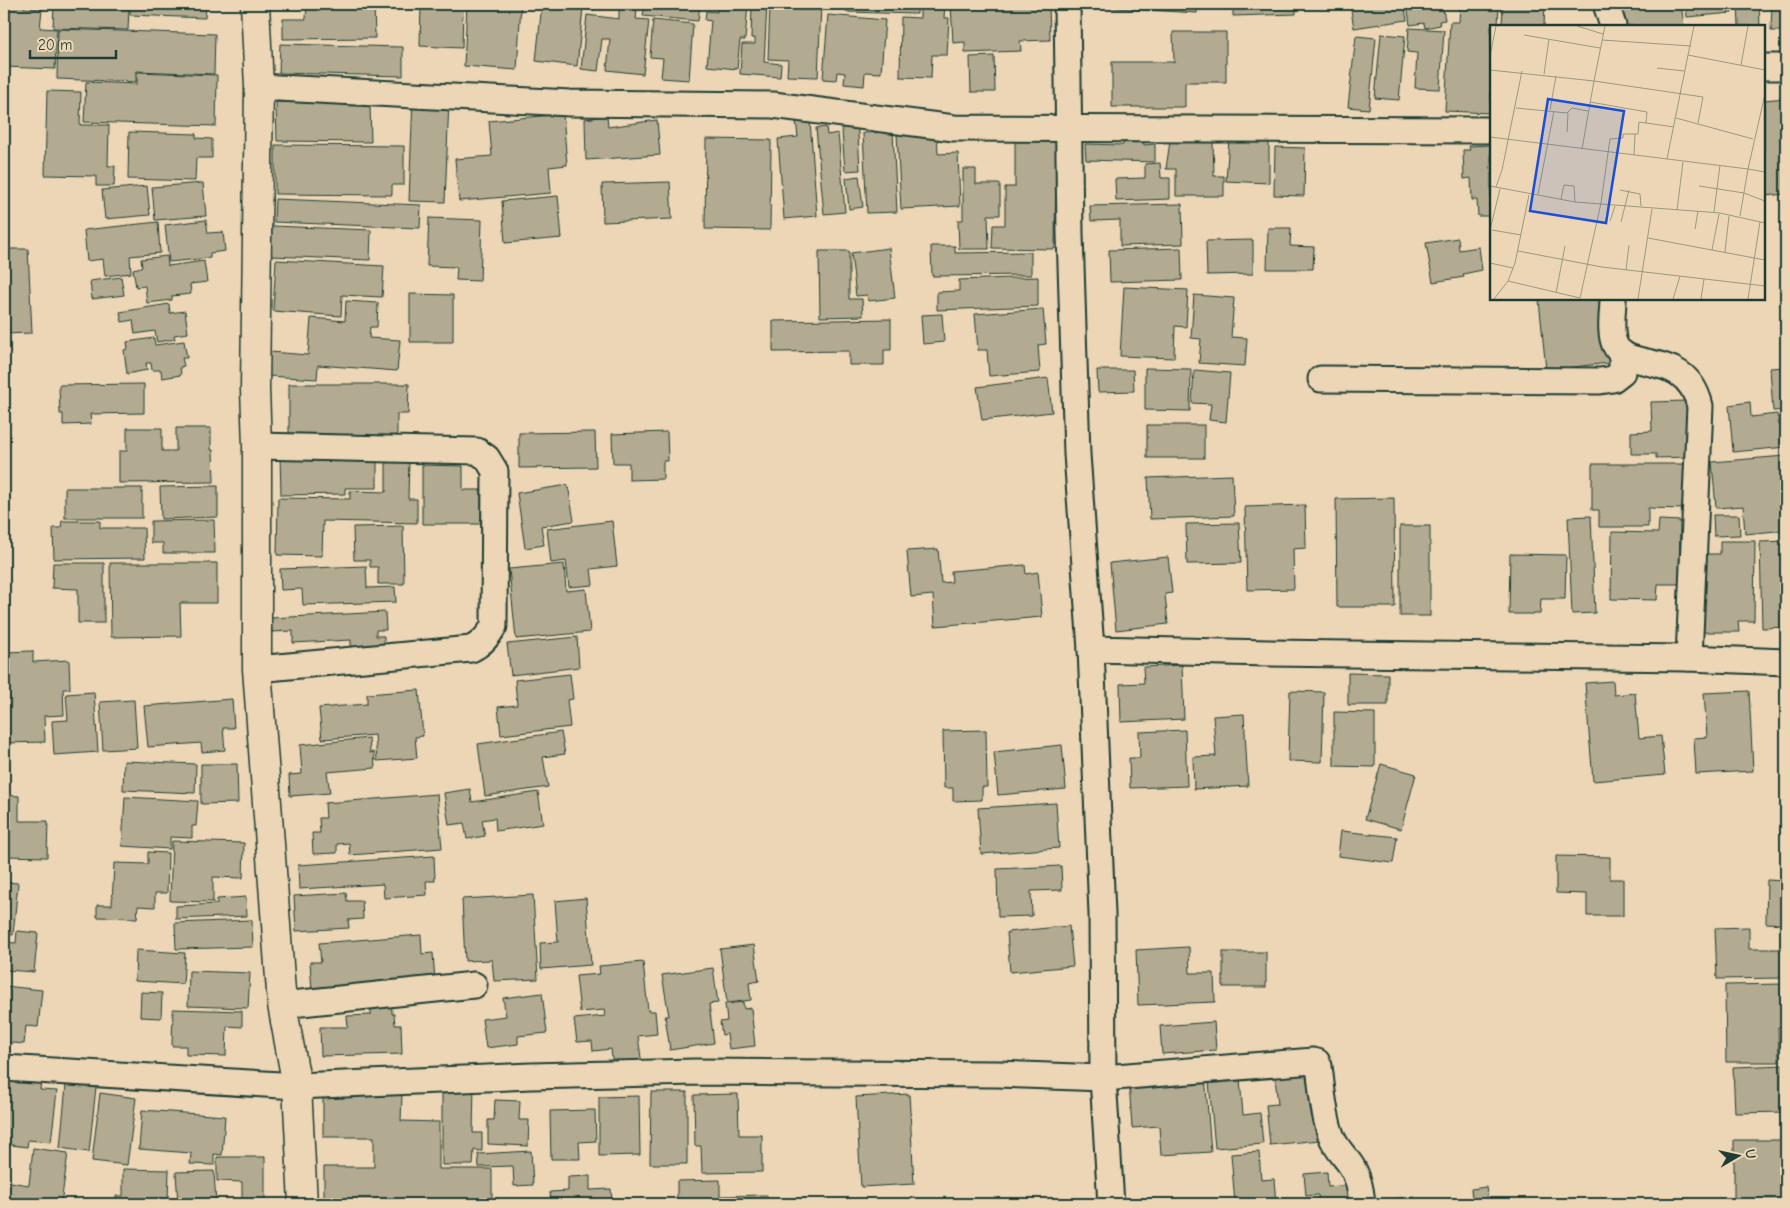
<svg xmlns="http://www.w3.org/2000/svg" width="1790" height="1208" viewBox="0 0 1790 1208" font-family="'Comic Neue',sans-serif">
  <rect width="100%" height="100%" fill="#ecd6b5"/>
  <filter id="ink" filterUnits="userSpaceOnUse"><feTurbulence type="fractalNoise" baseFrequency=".02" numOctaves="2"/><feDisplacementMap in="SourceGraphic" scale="10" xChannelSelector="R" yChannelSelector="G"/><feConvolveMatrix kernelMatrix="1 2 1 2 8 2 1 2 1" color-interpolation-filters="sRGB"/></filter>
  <g filter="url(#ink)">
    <!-- building -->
    <g fill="#b3ab91" stroke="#1f3d34">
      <polygon points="4,4 24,4 24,8 42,9 40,28 57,29 55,69 4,67"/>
      <polygon points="54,4 73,4 73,7 129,9 128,30 53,28"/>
      <polygon points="76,4 127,4 127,5"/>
      <polygon points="130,4 206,4 205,18 130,15"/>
      <polygon points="307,4 374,4 375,38 283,39 283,19 306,19"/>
      <polygon points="421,4 463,5 462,48 420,46"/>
      <polygon points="467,4 521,4 517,70 464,66"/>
      <polygon points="542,4 583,8 577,66 536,61"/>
      <polygon points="645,4 700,4 698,21 643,16"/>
      <polygon points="717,4 748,4 745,40 740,40 737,69 707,66 711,21 705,20 706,11 717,12"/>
      <polygon points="752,4 767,4 764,62 781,64 780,77 740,74 742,44 755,44 755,38 751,38"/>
      <polygon points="770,4 821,4 818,77 787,76 788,60 768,59"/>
      <polygon points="846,4 917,4 917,14 846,12"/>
      <polygon points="920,4 945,4 944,18 949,18 947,55 932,55 931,78 900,77 901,17 920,18"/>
      <polygon points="951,4 1049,4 1050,40 1020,41 1021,51 965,53 965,42 953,43"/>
      <polygon points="1098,4 1198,4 1197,13 1098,7"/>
      <polygon points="1233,4 1296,4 1296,14 1233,16"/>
      <polygon points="1350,4 1404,4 1407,20 1354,28"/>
      <polygon points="1407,4 1442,4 1445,20 1439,21 1440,25 1425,28 1424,23 1410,25"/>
      <polygon points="1460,4 1499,4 1498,26 1491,26 1491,113 1445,111 1450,22 1459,22"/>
      <polygon points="1503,4 1545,4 1544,26 1502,26"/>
      <polygon points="1630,4 1681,4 1684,26 1618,26 1616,5"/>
      <polygon points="1686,4 1731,4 1732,13 1687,17"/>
      <polygon points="1738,4 1759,4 1760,26 1739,26"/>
      <polygon points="1772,4 1786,4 1786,31 1771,31"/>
      <polygon points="619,8 637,10 636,19 649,20 643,74 607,70 610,39 602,39 598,71 581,69 587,15 619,19"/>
      <polygon points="828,15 885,20 881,73 865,72 864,86 844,84 845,73 837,72 836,80 823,79"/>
      <polygon points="653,20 693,24 689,80 661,78 663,58 650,57"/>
      <polygon points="1409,28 1444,30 1440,89 1415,88 1417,53 1407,52"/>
      <polygon points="58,29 215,34 214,74 136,71 136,82 57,79"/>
      <polygon points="1173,32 1226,32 1226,82 1185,82 1185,107 1112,107 1112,62 1174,62"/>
      <polygon points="1381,34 1405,36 1399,100 1375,98"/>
      <polygon points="1356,36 1376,38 1369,109 1348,107"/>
      <polygon points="280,44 403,47 403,76 279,73"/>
      <polygon points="994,56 995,92 971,92 970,57"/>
      <polygon points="137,72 217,75 216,126 84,122 86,82 137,84"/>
      <polygon points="47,91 81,92 80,125 109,125 108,166 115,166 114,186 96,186 96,176 45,175"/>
      <polygon points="413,98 449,100 445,202 409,201"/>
      <polygon points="1786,98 1786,194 1764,196 1764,100"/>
      <polygon points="276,102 370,104 371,142 277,141"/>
      <polygon points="563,114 567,165 549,167 551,193 459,201 455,159 492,156 489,121"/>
      <polygon points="607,116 608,127 657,120 660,155 586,160 585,119"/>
      <polygon points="857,117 860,170 845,171 841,118"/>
      <polygon points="810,120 817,216 784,219 778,139 798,137 796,121"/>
      <polygon points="826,127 827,135 838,133 845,212 824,214 816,128"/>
      <polygon points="129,132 196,134 196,138 212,139 212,158 196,158 195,181 128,179"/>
      <polygon points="893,132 897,212 867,213 863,133"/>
      <polygon points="937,132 938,154 958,153 960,206 901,209 897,134"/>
      <polygon points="1125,138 1143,138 1144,145 1155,144 1155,162 1086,160 1085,144 1123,145"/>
      <polygon points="706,139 771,140 770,230 705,229"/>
      <polygon points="1229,139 1269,139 1269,183 1226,181"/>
      <polygon points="1015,141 1056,141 1055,249 992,248 993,225 1005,225 1005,187 1015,187"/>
      <polygon points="1170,141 1213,141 1214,176 1224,176 1224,196 1176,196 1176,169 1166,169"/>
      <polygon points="275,145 404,146 404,185 392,185 392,195 275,194"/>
      <polygon points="1491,145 1491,216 1478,216 1477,200 1472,200 1471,178 1464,179 1463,150 1470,150 1469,146"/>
      <polygon points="1275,147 1305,148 1304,196 1274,195"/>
      <polygon points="1160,163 1161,178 1170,178 1170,199 1116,201 1115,179 1145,178 1145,164"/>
      <polygon points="963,169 976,169 976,184 1000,184 1000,215 988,215 989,249 959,249 958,220 963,220"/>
      <polygon points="859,176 863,207 849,209 846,178"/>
      <polygon points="670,182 672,219 603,222 602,184"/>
      <polygon points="203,183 206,216 155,220 152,187"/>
      <polygon points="147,186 150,215 105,219 102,190"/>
      <polygon points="558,196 562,238 505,243 502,201"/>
      <polygon points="275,199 421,205 420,228 274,222"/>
      <polygon points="1182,204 1183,244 1120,246 1120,220 1091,221 1090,206"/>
      <polygon points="429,218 482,220 480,281 456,280 457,267 427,266"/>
      <polygon points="206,220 208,233 223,232 225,251 210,253 210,258 169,262 165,225"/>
      <polygon points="158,222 160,253 130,256 131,273 105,276 103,259 87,261 84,230"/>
      <polygon points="272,226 371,230 370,260 271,256"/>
      <polygon points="1268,228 1291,228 1290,246 1314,247 1313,269 1267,269"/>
      <polygon points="1458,238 1459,250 1479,247 1482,270 1463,274 1464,277 1433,282 1426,243"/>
      <polygon points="1253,240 1253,274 1207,275 1206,241"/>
      <polygon points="931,246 955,246 955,253 1031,252 1031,275 932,276"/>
      <polygon points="889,248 895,298 868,301 867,295 856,296 851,253"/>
      <polygon points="1181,248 1182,280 1110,282 1109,250"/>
      <polygon points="4,249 28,249 32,333 4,334"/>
      <polygon points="819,251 849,251 849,299 862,299 863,316 820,317"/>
      <polygon points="167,256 168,266 204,261 207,282 190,284 191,294 172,296 172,300 147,303 145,286 136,287 133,269 142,267 141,259"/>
      <polygon points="276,260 384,266 382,297 342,295 341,316 273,311"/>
      <polygon points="121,277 124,295 92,299 90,281"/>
      <polygon points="1038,277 1038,306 937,310 937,292 959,291 959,280"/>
      <polygon points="1124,287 1188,290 1186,327 1175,326 1174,358 1120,356"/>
      <polygon points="410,294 453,295 453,342 410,342"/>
      <polygon points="1194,295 1234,298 1231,337 1247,338 1245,366 1199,363 1201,339 1191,338"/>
      <polygon points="1550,299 1602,299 1609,363 1546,370 1539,300"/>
      <polygon points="346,301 378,303 377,327 370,327 369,338 400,340 397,371 318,365 317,379 268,376 270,352 308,355 311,318 345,321"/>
      <polygon points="169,304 170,313 185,311 188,333 174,335 175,339 157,342 155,331 135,334 133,320 122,322 120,312"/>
      <polygon points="1043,309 1046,344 1038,345 1040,372 989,376 987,350 978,350 975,314"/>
      <polygon points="942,314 944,342 923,344 921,315"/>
      <polygon points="891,319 891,350 884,350 884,365 849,365 849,351 773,352 773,321"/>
      <polygon points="154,338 155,345 184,341 187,358 182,358 184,366 180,367 181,375 162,378 161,370 152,370 151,363 146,363 147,370 127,374 124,350 128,349 127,342"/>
      <polygon points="1786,367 1786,414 1786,410 1773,411 1770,368"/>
      <polygon points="1145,368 1191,369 1190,411 1145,410"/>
      <polygon points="1097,370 1133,370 1134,391 1098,392"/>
      <polygon points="1194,370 1230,373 1226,422 1209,420 1211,404 1192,403"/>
      <polygon points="1048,378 1052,412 982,420 977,387"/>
      <polygon points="144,384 144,413 90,414 91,424 63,425 63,414 60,414 59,385"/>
      <polygon points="289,384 409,384 408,414 397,414 397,437 289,441"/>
      <polygon points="1687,401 1689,457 1656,458 1656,454 1631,454 1631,432 1652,431 1651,402"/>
      <polygon points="1750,402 1751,417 1777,414 1779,425 1784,424 1786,447 1733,452 1729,405"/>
      <rect x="1147" y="425" width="57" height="33"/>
      <polygon points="127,428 162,428 162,451 176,451 176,428 211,428 211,450 213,450 214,482 119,483 119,451 127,451"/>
      <polygon points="595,432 596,467 519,468 519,433"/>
      <polygon points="667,432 668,461 663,461 663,479 629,480 629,463 613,463 612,434"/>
      <polygon points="377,453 377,488 345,488 345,494 281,495 280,454"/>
      <polygon points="1785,456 1786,530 1745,534 1743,506 1716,508 1712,462"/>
      <polygon points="386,457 409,458 408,499 417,499 417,523 323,521 322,556 277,555 278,498 350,499 350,491 386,492"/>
      <polygon points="1592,464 1685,464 1685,509 1648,508 1648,527 1599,527 1599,510 1592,510"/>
      <polygon points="422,465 463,466 463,490 481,490 481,524 422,524"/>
      <polygon points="1232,475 1234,516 1150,519 1148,478"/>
      <polygon points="568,485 574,521 541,526 544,545 525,548 517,493"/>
      <polygon points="218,486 218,517 161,519 160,487"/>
      <rect x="65" y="488" width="77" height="30"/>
      <polygon points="1394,498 1395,607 1337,607 1336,499"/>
      <polygon points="1305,505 1306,548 1293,549 1294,589 1247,590 1245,507"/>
      <polygon points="1713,515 1739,515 1740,535 1714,536"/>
      <polygon points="1591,516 1595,613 1572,614 1568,517"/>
      <polygon points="214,520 215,553 163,553 163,543 151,543 151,521"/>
      <polygon points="1659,520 1680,521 1679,584 1658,584 1657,600 1611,599 1612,532 1658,533"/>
      <polygon points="62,521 100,521 100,528 144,528 145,558 54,559 53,528 61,528"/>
      <polygon points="612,521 617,566 591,569 593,585 569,587 566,561 551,563 547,529"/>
      <polygon points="1239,523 1241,563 1187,564 1186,524"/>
      <polygon points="403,526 404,584 378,584 378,567 370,567 370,560 354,560 353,527"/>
      <rect x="1400" y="526" width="30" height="90"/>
      <polygon points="1720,541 1755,541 1754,621 1738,621 1739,632 1698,632 1698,554 1720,554"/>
      <polygon points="1786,541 1786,627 1762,628 1760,542"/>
      <polygon points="938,549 941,583 952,582 951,571 1025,565 1026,574 1038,572 1042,617 935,626 933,595 911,597 907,551"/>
      <polygon points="1510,554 1566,555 1565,599 1541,599 1540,614 1509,614"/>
      <polygon points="1168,557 1172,593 1165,594 1168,624 1116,630 1110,563"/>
      <polygon points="53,563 104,563 104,623 78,623 78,589 52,588"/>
      <polygon points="110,563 217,563 217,603 180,603 181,636 111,637"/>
      <polygon points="564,564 566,591 586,589 590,632 516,639 509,569"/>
      <polygon points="366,566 367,588 395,587 396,602 303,605 302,589 281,590 280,569"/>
      <polygon points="385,612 386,630 376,630 376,636 384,636 384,648 351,650 351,640 293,643 293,631 272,632 271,618"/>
      <polygon points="577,637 579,667 511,675 507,644"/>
      <polygon points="33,651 33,662 69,660 70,689 63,689 64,715 44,716 45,742 4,743 4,652"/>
      <polygon points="1182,665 1184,719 1121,722 1120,684 1144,683 1143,667"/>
      <polygon points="1348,673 1388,674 1388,705 1348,705"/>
      <polygon points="570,674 573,699 567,700 570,727 501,735 498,707 517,705 515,680"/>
      <polygon points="1613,681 1614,695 1635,693 1639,738 1661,736 1665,775 1593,781 1585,683"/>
      <polygon points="419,690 423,736 415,737 417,758 377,761 375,735 322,739 319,708 367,704 367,694"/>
      <polygon points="1290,691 1324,692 1322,762 1288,761"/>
      <polygon points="1749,691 1753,771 1696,774 1694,738 1707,737 1704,693"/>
      <polygon points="94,692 98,752 54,755 52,721 68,720 66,694"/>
      <polygon points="232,699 234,728 223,728 225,750 202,752 201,743 148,747 144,706"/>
      <polygon points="134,700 137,748 103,750 100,702"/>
      <polygon points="1334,712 1375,713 1375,767 1334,766"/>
      <polygon points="1244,714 1248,786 1194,789 1193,757 1216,756 1213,716"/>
      <polygon points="986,730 987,787 982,787 982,800 953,801 953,788 944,788 943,731"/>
      <polygon points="1185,730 1187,786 1130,788 1129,758 1140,758 1139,732"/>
      <polygon points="561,732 565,754 543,757 548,787 485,796 478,744"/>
      <polygon points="369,738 370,753 374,752 375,768 327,772 330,793 290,796 289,775 302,774 300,745"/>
      <polygon points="1062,745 1066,789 998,795 994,752"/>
      <polygon points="124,761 196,764 195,793 123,790"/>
      <polygon points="201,764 237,764 238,803 201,804"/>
      <polygon points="1381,764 1416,774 1401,829 1365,819"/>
      <polygon points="470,789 472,802 538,792 543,824 496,831 495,818 482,820 485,836 467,839 464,823 449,825 444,793"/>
      <polygon points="437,794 442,848 350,855 349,843 337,844 337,853 313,854 312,833 320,833 319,818 326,818 325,803"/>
      <polygon points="4,795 19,796 19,821 48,821 47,857 4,856"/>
      <polygon points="125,797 198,801 196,826 192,826 192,838 170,837 170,849 122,846"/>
      <polygon points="1056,803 1059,848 981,854 978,808"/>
      <polygon points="1341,831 1397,837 1393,863 1338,856"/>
      <polygon points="172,841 244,843 243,878 213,877 213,902 170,901"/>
      <polygon points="148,852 168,853 167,893 155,893 155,907 138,906 137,918 97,917 97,905 112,905 114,863 148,864"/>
      <polygon points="434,856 435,881 426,881 427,895 384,898 383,884 299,889 298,865"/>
      <polygon points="1556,856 1610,857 1610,879 1623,879 1623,916 1587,916 1587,894 1556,893"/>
      <polygon points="1061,866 1062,890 1031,891 1032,916 998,917 997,869"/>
      <polygon points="1767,880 1786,881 1786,924 1766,923"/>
      <polygon points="4,882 18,883 13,935 4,934"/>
      <polygon points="346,893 347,901 362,901 363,919 348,920 349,928 296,931 294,896"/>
      <polygon points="533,895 538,979 494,981 492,960 465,961 462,899"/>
      <polygon points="246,897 247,916 176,919 176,906 217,904 217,899"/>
      <polygon points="586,898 591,965 541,969 540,943 558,942 555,901"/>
      <polygon points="252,920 253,947 176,949 175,923"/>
      <polygon points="1069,926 1073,966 1010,972 1007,932"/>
      <polygon points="1749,927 1749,949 1782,949 1783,978 1717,979 1715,928"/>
      <polygon points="17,931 38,933 34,972 7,970 6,979 4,979 4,942 16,943"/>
      <polygon points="421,935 422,954 433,953 435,981 312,991 310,962 321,962 319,943"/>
      <polygon points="754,945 759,981 749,983 751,1000 727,1003 720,949"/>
      <polygon points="1189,947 1190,973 1214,973 1215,1002 1138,1005 1136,950"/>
      <polygon points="136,950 185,953 183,984 135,981"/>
      <rect x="1223" y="952" width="43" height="35"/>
      <polygon points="643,962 648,1011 655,1011 657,1034 638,1036 642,1065 613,1068 611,1049 593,1051 592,1041 577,1042 574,1019 605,1016 604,1010 580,1012 576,976 600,974 599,966"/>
      <polygon points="713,968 718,1003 709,1004 714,1043 670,1050 665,1016 669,1016 662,975"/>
      <polygon points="189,971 250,973 248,1008 188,1006"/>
      <polygon points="1786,984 1786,1027 1778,1027 1779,1062 1726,1062 1725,985"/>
      <polygon points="4,986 42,990 38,1027 26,1026 24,1044 4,1042"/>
      <polygon points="141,992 162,993 161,1018 140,1017"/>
      <polygon points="542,993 547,1033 518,1036 518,1044 486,1048 482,1019 506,1016 503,998"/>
      <polygon points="391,998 392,1014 394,1014 395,1025 401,1025 402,1054 321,1056 320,1027 348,1027 347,1016 371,1015 371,999"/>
      <polygon points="743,1002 744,1009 751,1008 755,1046 729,1049 727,1034 722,1035 720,1022 727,1021 725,1004"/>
      <polygon points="173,1009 242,1011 242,1027 227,1026 226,1056 186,1055 186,1046 172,1046"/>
      <polygon points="1214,1022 1216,1050 1162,1054 1160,1026"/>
      <polygon points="1314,1065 1320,1140 1270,1145 1266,1105 1278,1104 1274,1069"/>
      <polygon points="1786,1065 1786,1112 1735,1113 1733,1067"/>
      <polygon points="1205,1075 1211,1152 1161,1155 1159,1126 1132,1128 1129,1081"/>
      <polygon points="4,1076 41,1080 40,1090 57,1091 51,1142 28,1140 27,1147 4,1144"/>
      <polygon points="1240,1079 1243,1115 1260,1113 1263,1144 1215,1148 1209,1082"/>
      <polygon points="442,1082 474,1083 473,1133 482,1133 482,1151 474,1150 473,1165 442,1165"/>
      <polygon points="66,1085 96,1087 89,1152 60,1148"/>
      <polygon points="323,1092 402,1093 401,1121 439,1122 439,1169 492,1169 492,1204 324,1204 324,1167 374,1167 374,1137 323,1137"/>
      <polygon points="651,1092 687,1092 687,1164 650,1164"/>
      <polygon points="100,1093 136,1098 127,1165 92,1161"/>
      <polygon points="738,1094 739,1135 762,1135 762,1172 702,1173 701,1146 695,1146 694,1095"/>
      <polygon points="909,1094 914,1184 861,1187 856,1097"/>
      <polygon points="639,1096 640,1155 599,1156 599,1097"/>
      <polygon points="495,1100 520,1101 519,1120 529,1120 528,1146 488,1144 488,1120 494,1120"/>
      <polygon points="142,1110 225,1116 222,1155 214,1154 214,1165 190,1164 191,1153 139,1149"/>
      <polygon points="595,1110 596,1141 579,1142 580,1159 551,1159 550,1111"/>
      <rect x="1734" y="1140" width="52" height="64"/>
      <polygon points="33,1148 68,1153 61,1204 4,1204 4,1181 29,1185"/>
      <polygon points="531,1151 533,1185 514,1186 513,1166 479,1167 478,1154"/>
      <polygon points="1259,1152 1261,1180 1274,1179 1276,1204 1235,1204 1231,1154"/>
      <polygon points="217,1157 265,1157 265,1204 242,1204 242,1182 217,1181"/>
      <polygon points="123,1169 169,1170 168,1201 146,1201 146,1204 116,1204 116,1196 123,1196"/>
      <polygon points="214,1171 216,1204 173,1204 178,1204 176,1172"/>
      <polygon points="1327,1172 1328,1187 1352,1185 1354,1204 1319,1204 1318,1195 1306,1196 1304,1174"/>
      <polygon points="590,1176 590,1190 611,1189 612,1204 551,1204 550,1192 568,1191 568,1177"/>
      <polygon points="720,1180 720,1196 767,1195 767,1204 677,1204 677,1181"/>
      <polygon points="1486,1187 1488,1204 1426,1204 1472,1198 1471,1189"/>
      <polygon points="1414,1197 1415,1204 1367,1204 1367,1201"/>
      <polygon points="1313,1200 1313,1204 1283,1204 1283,1203"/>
    </g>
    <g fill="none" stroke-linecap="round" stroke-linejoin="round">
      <defs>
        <g id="street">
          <polyline points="1067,4 1070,234 1077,454 1091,649 1102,914 1103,1078 1111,1204"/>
          <polyline points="1606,4 1613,26"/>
          <polyline points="1764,67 1786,67"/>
          <polyline points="259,87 570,103 773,105 954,128 1491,130"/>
          <path d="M1613,299C1613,312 1609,332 1615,345C1628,373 1686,348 1700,406L1689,658"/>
          <polyline points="1321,379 1600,381 1613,379 1622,372 1622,353"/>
          <polyline points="1091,649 1269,653 1689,658 1786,662"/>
          <path d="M257,669L471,649C482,644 488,637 494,626L495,471L487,458L477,451L257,446"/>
          <polyline points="282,1005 474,985"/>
          <path d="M4,1068L297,1086L531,1076L695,1072L998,1074L1103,1078L1313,1061L1317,1062L1319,1066C1322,1089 1323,1113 1331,1135C1335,1147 1343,1154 1350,1164C1358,1175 1361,1191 1362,1204"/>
        </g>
        <polyline id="highway" points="255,4 259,87 255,389 257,446 257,669 282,1005 297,1086 303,1204"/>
      </defs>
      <!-- street casing -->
      <use href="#street" stroke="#1f3d34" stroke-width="29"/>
      <!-- highway casing -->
      <use href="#highway" stroke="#1f3d34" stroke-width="31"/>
      <!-- street -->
      <use href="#street" stroke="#ecd6b5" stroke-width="25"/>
      <!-- highway -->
      <use href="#highway" stroke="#ecd6b5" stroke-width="28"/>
    </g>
  </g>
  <!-- overview -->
  <g transform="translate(1490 25)">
    <rect width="275" height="275" fill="#ecd6b5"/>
    <path fill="none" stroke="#9a9981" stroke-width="1" d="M87,1L113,9M34,10L110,23M112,15L201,21M198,30L204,1M0,31L6,1M251,40L258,1M167,43L194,46M0,45L104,56L115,1M54,49L59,14M275,69L258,144L275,147M100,77L157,87L156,98L184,102M26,83L77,88L82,83L98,86M60,85L66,51M186,93L263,114M77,107L78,88M0,112L258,144L250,191M92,124L104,56L213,72L208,98M144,130L145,109M177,134L198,30L275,45M0,161L85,177L230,188L275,198M209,161L254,168L275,176M6,162L12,145L32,46M130,165L150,169L151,181M48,169L64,86M71,174L74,160L84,161L85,177M187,185L193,137M224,187L230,140M120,196L125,181M131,197L139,165M205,204L208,186M0,205L10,164M2,205L31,210M158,213L275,235M222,225L229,189M28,226L112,242L275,261M235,227L239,191M0,238L23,243M136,245L139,220M18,256L90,273L111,178L120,114L133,113V109H148L149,97L156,98M66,268L75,221M4,274L18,256L25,238L39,170M148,274L162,184M183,274L190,251M211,274L214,254M258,274L270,197"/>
    <path fill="#1d4ed8" fill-opacity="0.15" stroke="#1d4ed8" stroke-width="2.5" d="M58,74L134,86L116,198L40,186Z"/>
    <rect width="275" height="275" fill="none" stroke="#1f3d34" stroke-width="2.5"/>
  </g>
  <!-- margin -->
  <rect width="1790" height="1208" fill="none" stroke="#ecd6b5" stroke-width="20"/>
  <rect x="10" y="10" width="1770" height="1188" fill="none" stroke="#1f3d34" stroke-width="2" filter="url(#ink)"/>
  <!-- north arrow -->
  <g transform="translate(1738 1156) rotate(81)" stroke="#ecd6b5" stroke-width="4" paint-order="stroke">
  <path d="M0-4L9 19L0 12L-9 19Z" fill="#1f3d34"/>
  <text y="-8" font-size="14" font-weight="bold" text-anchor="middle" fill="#1f3d34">U</text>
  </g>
  <!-- scale -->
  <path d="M30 50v8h86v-8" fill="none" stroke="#1f3d34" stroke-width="2.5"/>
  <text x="38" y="50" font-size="15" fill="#1f3d34" stroke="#ecd6b5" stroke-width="4" paint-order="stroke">20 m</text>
</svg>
